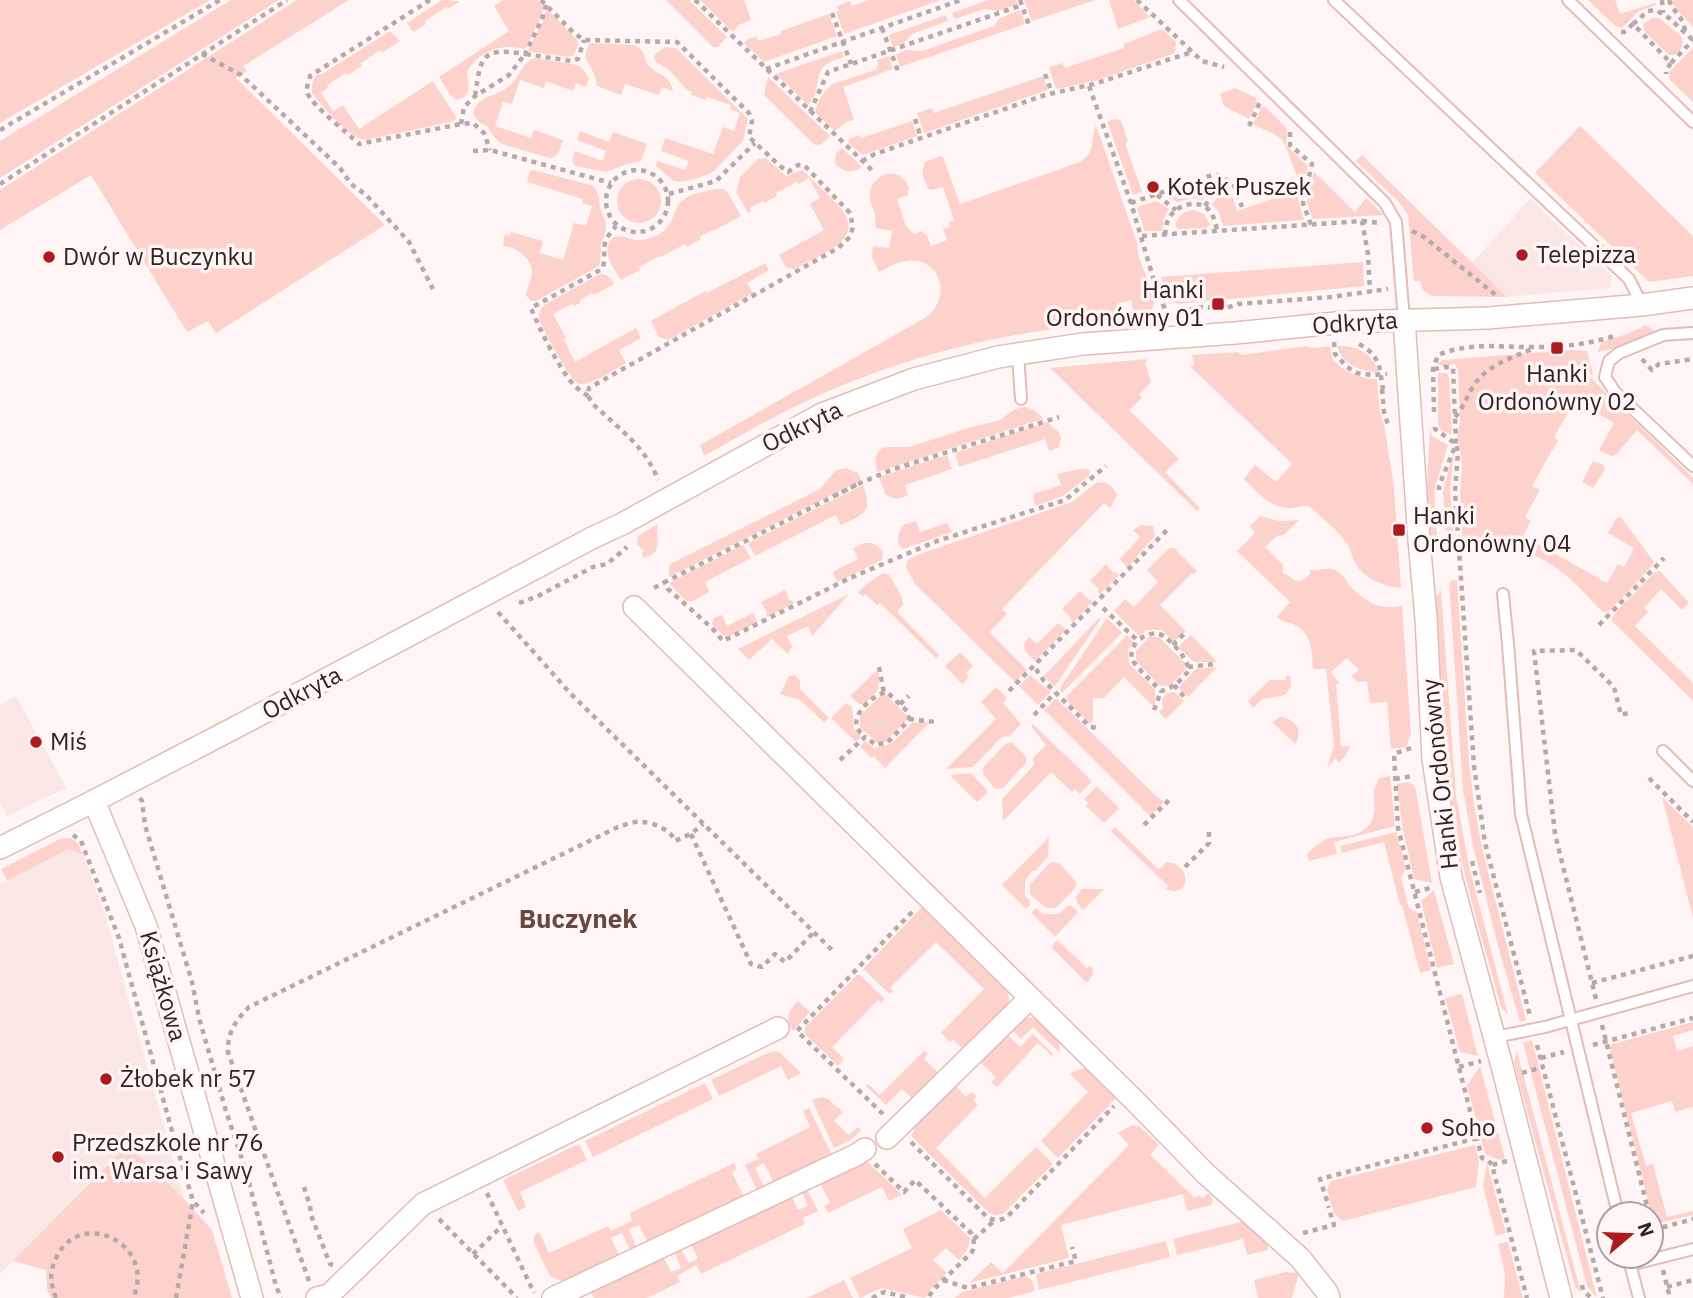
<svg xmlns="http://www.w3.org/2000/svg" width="1693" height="1298" viewBox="0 0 1693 1298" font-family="'IBM Plex Sans',sans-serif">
  <rect width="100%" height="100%" fill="#fef5f4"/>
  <!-- built -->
  <g fill="#fae6e3">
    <polygon points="1530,199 1612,276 1610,288 1507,297 1472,263"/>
    <polygon points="16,696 66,788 7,816 0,803 0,705"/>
    <polygon points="68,849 83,855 104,911 184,1199 128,1146 0,1274 0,884"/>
  </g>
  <!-- green -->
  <g fill="#fdd2cd">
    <polygon points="0,0 210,0 0,123"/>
    <polygon points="231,0 279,0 0,178 0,141"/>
    <polygon points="297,0 349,0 243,66 247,71 236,78 385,225 216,333 208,321 187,332 91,175 0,230 0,190"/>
    <polygon points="442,0 460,1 448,9 446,7 425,21 426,24 413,32 407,23"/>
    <path d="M503,0H537L543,6L541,17L525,49C501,43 479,50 467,72C468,85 473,96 457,100L451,96L439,77L509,31L494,6Z"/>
    <polygon points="666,0 689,0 727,37 718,47 713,47"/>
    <polygon points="700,0 744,0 751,20 739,25 733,32"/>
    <polygon points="870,0 941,0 844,34 836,12 839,11 837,6 850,1 852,6"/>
    <polygon points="988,0 1016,0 1018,4 998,11 984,9 955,19 952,13"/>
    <polygon points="1024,0 1095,0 1032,21"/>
    <polygon points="1109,0 1133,0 1150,17 1118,29"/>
    <polygon points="1588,0 1615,0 1620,14 1655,3 1656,5 1639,11 1622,28 1615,26"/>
    <polygon points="1672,0 1693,0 1693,27 1674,6"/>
    <polygon points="548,10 577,40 578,45 574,55 569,57 532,52 528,50 544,19 544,14"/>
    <polygon points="1020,10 1025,24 900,67 896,54 907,50 922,51 994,26 1000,18"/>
    <polygon points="829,14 837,36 764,62 744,43 748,39 756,36 759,41 781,34 781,31"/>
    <polygon points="946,15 948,21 912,34 904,43 893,47 889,35"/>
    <path d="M1652,18H1659L1682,37C1684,46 1681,50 1674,55H1669L1645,32L1643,24Z"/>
    <polygon points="1162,29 1176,42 1175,53 1095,81 1056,89 1049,67 1063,63 1065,68 1124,48 1124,44"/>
    <path d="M390,31L400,41L382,53L380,50L361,63L362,66L348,75L346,73L327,85L328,88L321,93L333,111L343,105L359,129L433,81L456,117L455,120L451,122L364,140C343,133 326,109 312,93C312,85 312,74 322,74Z"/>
    <path d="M592,43L634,45C648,51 642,59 650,67C660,77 669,73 673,91L662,87L659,95L625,84L621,95L597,86C597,85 595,75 594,74C589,60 581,61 589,45Z"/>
    <path d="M665,47L676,48L748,119L743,141L714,171C706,176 683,184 674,181C669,178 661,170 656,166L657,161L685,170L689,161L661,151L665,138L713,154L723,127L734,131L740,113L730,109L731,105L707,97L705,100L691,95L692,92L688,91L669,70L656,62L654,57L655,54Z"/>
    <polygon points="1693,48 1693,102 1670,80 1669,72"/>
    <path d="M842,51L844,57C839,59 832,60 827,64C813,72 822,92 808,105L776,74Z"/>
    <path d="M889,56L893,69L843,87L854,120L846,122L835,131L815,112C818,101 823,91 833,84L875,70L878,64L877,60Z"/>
    <path d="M534,58L573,64L581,67L589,78L586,87L576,83L573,91L546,81L544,88L520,80L512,104L503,102L495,126L531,138L534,130L563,140C560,148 559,158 549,158L502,144L494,137L487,126L479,122L473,114C477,96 494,97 508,87C520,79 518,66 534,58Z"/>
    <polygon points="1043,76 1048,90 924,133 917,113 932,108 934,113"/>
    <polygon points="768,77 830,136 822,144 815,145 764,95"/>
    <polygon points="1235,88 1256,98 1257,103 1249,119 1224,106 1220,94"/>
    <polygon points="1264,106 1287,128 1286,145 1308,166 1302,189 1285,145 1281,138 1253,124 1261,108"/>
    <polygon points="1116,119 1121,121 1128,142 1126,143 1126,146 1142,192 1133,195 1107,121"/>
    <polygon points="912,121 917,136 863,155 848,143 849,139 859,135 861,138"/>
    <path d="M1096,125L1137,243L1138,254L1155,301L1148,320L1136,321L1131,300L1119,303L1122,316L1120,322C1014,330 920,351 822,394C781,412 743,434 704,456L700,445L925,318C953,298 941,256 906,261C896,262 888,268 879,272L872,257L873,246L889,248L892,231L876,228C875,222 876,216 874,211C872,205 869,200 870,194C870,181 886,169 898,175C904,177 906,182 909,187L908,195L897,199L906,226L914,234L921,231L927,235L931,246L947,240L943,229L950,227L949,222L954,220L943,187L932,190L928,189L922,173L925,162L941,156L943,157L960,204L1080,162C1097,151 1090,140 1096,125Z"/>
    <polygon points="1580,126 1693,236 1693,276 1649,282 1535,173"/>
    <polygon points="580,131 609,142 613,132 647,144 642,159 641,161 627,164 606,172 575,166 572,160 575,151 603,161 606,151 577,140"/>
    <path d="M842,148L862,167C851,174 844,172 835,164L836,153Z"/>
    <path d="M1362,155L1507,297L1433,296C1425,293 1422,290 1420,281H1414L1408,215L1399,202L1356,161Z"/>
    <path d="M766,158L786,176L802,170C811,178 820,187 829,196C848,214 860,230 833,248C821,256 807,262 794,269L786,267L779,255L824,230L810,204L820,198L809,178L799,184L797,182L776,193L777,196L764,203L763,201L750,208L751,211L748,213L736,192L740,177L758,159Z"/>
    <path d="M534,170L594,186L599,197L600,208L605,221L606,230L601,244L600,264L597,267L536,301C531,302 529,300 526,295C527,287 532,280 532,271C531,258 516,246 503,246L505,234L510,236L511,232L543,241L540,253L563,260L574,223L586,226L592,206L582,203L583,199L527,182L530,171Z"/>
    <polygon points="1314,172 1355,212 1366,198 1384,215 1313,219 1307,203"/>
    <circle cx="639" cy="201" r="22"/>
    <polygon points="1212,182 1214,183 1203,200 1193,198 1177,202 1171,198 1172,195"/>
    <polygon points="1224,186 1229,186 1237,211 1296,191 1304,220 1223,226 1218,210 1212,205"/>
    <path d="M715,189H724L728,193L741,216L713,231L712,230L699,237L701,239L687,247L685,244L661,257L660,256L639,267L640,270L621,280C614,269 601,253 611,240C617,232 629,239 637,240C645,240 651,238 658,235C677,224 672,208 683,200C691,193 705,192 715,189Z"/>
    <polygon points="1156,201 1169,209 1164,218 1162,231 1145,231 1137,209 1140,206"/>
    <path d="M1194,210L1204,214L1210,224L1207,228L1178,229L1175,224C1179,215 1184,211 1194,210Z"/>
    <polygon points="1363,262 1364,286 1178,304 1168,298 1161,277"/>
    <polygon points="765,263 769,270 747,283 753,293 668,340 659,337 651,321 705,291 707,293"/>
    <path d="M600,274C608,274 610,277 614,284L594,295L592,293L580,300V303L574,306L572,304L553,314L566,338L564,340L575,362L636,328L641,338L619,350L626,363C615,369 592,385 581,384C570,384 545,331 539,320C538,312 541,308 547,303Z"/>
    <polygon points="1646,325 1656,332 1612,349 1597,352 1602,342 1627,334"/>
    <path d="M1307,346L1313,348L1330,346C1331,351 1331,355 1333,359C1341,371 1364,380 1377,379L1380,413L1384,424L1394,487L1401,588C1384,586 1362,579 1355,562C1351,556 1351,548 1346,542C1336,529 1322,518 1310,507C1302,504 1296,509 1287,508C1269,506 1257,492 1244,479L1255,465L1276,482L1292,464L1190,366H1194L1192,355L1238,352L1242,355Z"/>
    <path d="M1337,346C1356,345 1372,352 1378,372C1361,372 1342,364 1337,346Z"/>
    <path d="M1571,350L1587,351L1593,374L1588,375L1693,478V484L1637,430L1616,455L1611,456L1599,450L1614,423L1592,410L1589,415L1572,406L1554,437L1558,440L1532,486L1540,490L1525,517L1531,521L1523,536L1607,583L1618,564L1624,567L1634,548L1608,533L1616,519L1621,517L1654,562L1652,566L1608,612H1603C1578,587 1552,554 1514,551C1498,550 1480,553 1464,554L1463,552L1460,492L1462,466L1459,442L1457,439L1460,420L1458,370L1455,364L1443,366L1437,364L1443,360Z"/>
    <polygon points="1146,359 1147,362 1145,363 1151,382 1139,394 1142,398 1129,410 1179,459 1165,472 1200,508 1197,511 1050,368"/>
    <polygon points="1438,373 1447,373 1449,378 1452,430 1451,435 1440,429 1438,423"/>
    <polygon points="1026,407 1034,410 1043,418 1042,419 877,472 875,459 878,452 883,448 888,447 909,447 968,428 1000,420 1015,409"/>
    <polygon points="1047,422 1059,433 1061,439 1058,448 1049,451 1045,439 959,467 955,453"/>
    <polygon points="1430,427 1432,436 1448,445 1434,490 1438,554 1431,543 1427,489"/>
    <polygon points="1454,450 1450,491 1455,554 1447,555 1443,492"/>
    <path d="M947,455L952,469L905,485L908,495C899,500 893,500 885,494L879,477Z"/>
    <polygon points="1593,461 1603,465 1605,470 1593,488 1582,482"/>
    <polygon points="846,468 858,473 861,480 669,577 669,566 672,563 820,489 835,471"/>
    <polygon points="1080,469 1088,469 1090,471 1089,476 1063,496 1035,506 1033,494 1061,485 1057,474"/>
    <path d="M1102,482C1110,484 1114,487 1117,495L1110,508L1104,503L1002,609L1007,614L989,632L1027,670L1015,682L915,584L906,567L908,560L917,555L1072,502L1096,483Z"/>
    <path d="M863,485C873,512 865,514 841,525L836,515L755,556L748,543Z"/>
    <path d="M1260,516L1279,521L1299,520L1284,535L1277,536L1265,547L1283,565V574H1286C1297,582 1299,584 1310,574V570C1319,571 1328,566 1337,571C1344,575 1347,582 1352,588C1361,597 1373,606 1386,607C1391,608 1397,606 1402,606L1411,734L1406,747L1391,749L1387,702L1370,703L1367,681L1357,682L1352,676L1359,670L1347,658L1331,672L1340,684H1336L1341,746H1350C1347,754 1345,758 1338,763L1336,758L1327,768L1334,745L1326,669H1313C1312,651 1312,632 1293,624C1286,622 1282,622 1277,617L1290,602L1237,551L1255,533L1250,526Z"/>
    <path d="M916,521L920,532L947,523L952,532L903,549C894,542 899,533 903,525Z"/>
    <path d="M658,524C654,539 666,552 643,558L642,553L644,551L637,544L638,536Z"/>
    <polygon points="1141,525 1153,526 1155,536 1127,568 1120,559 1140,537 1133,530"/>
    <path d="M864,543C873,542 879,546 883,552L882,560L837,582L833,572L858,559L853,548Z"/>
    <polygon points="743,545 751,558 705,582 709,592 693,601 686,601 669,583"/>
    <polygon points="1169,548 1174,548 1197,571 1194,574 1192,573 1160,605 1186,631 1174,642 1162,630 1146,630 1141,636 1139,636 1114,611 1125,599 1134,607 1158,582 1147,570"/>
    <polygon points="1106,564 1114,573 1116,572 1119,575 1100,594 1097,591 1099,589 1090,581"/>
    <polygon points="1660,571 1689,603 1682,610 1661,589 1644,608 1648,612 1635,626 1693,683 1693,701 1611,620 1616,612 1655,572"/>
    <path d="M883,573L890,575C894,586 903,594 903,605L898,610V613L939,655L936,658L880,603L877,605L865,594L862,596L858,592L868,583Z"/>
    <polygon points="1453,580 1457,580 1469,762 1474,804 1482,848 1526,1020 1520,1022 1498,946 1473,846 1463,790 1449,582"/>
    <polygon points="785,590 790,601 792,600 794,603 767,617 766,614 767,613 761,602"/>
    <path d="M1441,590L1456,795L1469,866L1508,1015L1501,1007C1486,950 1467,893 1457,836C1444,764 1442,690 1436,618V597Z"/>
    <polygon points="1080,591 1089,600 1090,599 1093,601 1073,623 1070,620 1071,618 1062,609"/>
    <polygon points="849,594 812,636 808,626 787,636 792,646 788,654 772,639 749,660 738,649"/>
    <polygon points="753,613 758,622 726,638 712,624 714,618 722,615 727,626"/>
    <polygon points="1099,618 1100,620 1055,686 1053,686 1044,676"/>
    <polygon points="1107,618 1122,633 1062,693 1060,689 1062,685"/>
    <polygon points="1058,623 1066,630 1035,661 1025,651 1024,644 1029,637 1037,644"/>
    <polygon points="1127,635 1134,643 1128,649 1129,664 1155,689 1155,704 1153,706 1124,677 1104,698 1093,698 1093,720 1090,724 1070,704 1066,697"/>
    <polygon points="1191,635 1217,662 1194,662 1180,649 1180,645"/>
    <polygon points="1149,637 1159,637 1185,663 1185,670 1171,685 1160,686 1136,661 1136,651"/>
    <polygon points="960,652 973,666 966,673 969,677 962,684 945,666"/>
    <polygon points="1217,667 1188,697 1180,689 1180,686 1196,669"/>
    <polygon points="876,671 879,674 878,690 865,704 859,704 850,696"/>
    <polygon points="795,675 800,681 800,689 829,718 824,722 800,700 780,694 789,676"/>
    <polygon points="1030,675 1051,692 1038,705 1019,686"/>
    <polygon points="1286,676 1290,676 1291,687 1285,695 1263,699 1253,708 1248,701 1270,680 1286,680"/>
    <polygon points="996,687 1007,698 1003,703 1021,724 1010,736 1002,737 973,767 946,769 996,719 981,702"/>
    <polygon points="1175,692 1184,701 1166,719 1159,712 1163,708 1162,699 1167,693"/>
    <polygon points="881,695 886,695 906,715 906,720 885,742 876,742 860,727 860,716"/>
    <polygon points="1056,698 1156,796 1164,802 1150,816 1044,710"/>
    <polygon points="846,703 852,706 854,729 860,734 860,738 856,742 831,718"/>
    <path d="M1280,717C1295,718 1304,730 1295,744L1272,722Z"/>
    <polygon points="930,722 885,768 874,756 872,758 860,747 865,741 874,748 891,744 912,723"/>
    <polygon points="1033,724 1092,781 1080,794 1075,789 1072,792 1051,772 1003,821 1002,799 1034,765 1033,758 1046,745 1031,726"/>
    <polygon points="1012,742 1026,757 1026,763 1003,788 995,789 983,774 983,768 1005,744"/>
    <polygon points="971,773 987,790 987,793 977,802 950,775"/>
    <path d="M1390,776L1395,826L1334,842L1337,854L1309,861L1307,854C1314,848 1321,840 1330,838C1346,835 1361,838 1371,822C1376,812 1374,805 1374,794C1374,788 1377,783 1379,778Z"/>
    <polygon points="1408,782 1414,785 1416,791 1432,883 1414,879 1402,825 1397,784"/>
    <polygon points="1097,786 1119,808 1104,823 1086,806 1088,803 1084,799"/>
    <polygon points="1662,797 1693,827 1693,918"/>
    <path d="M1115,827L1158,869L1161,868L1166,862C1193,863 1191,900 1166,889L1168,886L1111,831Z"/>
    <polygon points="1396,832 1406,869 1401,877 1409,908 1417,912 1431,970 1420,973 1402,905 1400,905 1384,842 1342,853 1340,846"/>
    <polygon points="1049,837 1048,857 1035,871 1032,871 1025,881 1025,896 1030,901 1030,905 1026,909 1002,885"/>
    <path d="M66,838C77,838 79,845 83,855L68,849L7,881L1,869L60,839Z"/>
    <polygon points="1051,862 1059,863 1076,882 1076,887 1056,908 1046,908 1030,894 1030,884"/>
    <polygon points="1082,889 1104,889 1083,910 1077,903 1076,897"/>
    <polygon points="1434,890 1454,964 1437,968 1421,901"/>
    <polygon points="924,905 1001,982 1008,992 1009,1001 1006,1011 966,1052 953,1040 950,1042 941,1033 984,989 936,942 890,988 893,991 890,994 863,969"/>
    <polygon points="1071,905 1078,912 1055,937 1031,913 1036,908 1043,914 1059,914 1067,906"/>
    <polygon points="1058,941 1087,968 1090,966 1092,967 1093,974 1088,982 1086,982 1052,948 1054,943"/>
    <polygon points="857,975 860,975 885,999 881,1003 878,1000 832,1047 844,1059 838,1066 805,1034 805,1027"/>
    <polygon points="1462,994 1478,1056 1460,1052 1445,998"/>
    <path d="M798,1001L810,1012L793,1031C784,1019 789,1010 798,1001Z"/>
    <path d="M1020,1018C1024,1018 1029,1017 1033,1018C1048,1020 1061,1038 1060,1053L1033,1027L1021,1039L1009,1027Z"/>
    <polygon points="1693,1022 1693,1030 1673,1036 1677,1051 1693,1046 1693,1107 1675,1112 1672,1101 1631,1113 1646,1166 1653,1164 1667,1217 1693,1211 1693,1215 1654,1224 1609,1045"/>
    <polygon points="1005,1032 1020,1047 1033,1034 1053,1054 1052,1056 1038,1043 997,1087 991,1082 996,1077 978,1060"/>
    <polygon points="1532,1040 1597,1298 1587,1286 1523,1043"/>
    <polygon points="775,1051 780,1053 801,1073 788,1080 781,1066 719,1096 711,1080 765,1054"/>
    <polygon points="924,1051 928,1054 924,1059 942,1076 916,1102 902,1089 886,1105 866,1086 868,1084 880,1095"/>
    <polygon points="1517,1051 1581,1293 1575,1287 1514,1063"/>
    <polygon points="1480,1066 1505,1158 1499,1160 1485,1154 1467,1086"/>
    <path d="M1086,1068C1099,1073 1111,1086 1115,1099L1058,1158L1041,1141L1088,1092L1070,1074L1074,1071Z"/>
    <polygon points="705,1083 713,1099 593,1157 585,1141"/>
    <path d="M954,1084L966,1097L971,1092L976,1096L973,1100L978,1105L936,1148L985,1198L1036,1147L1053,1164L1004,1213C996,1217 992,1215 986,1210L912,1137C915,1116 940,1099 954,1084Z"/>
    <polygon points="822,1097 828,1099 843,1112 834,1121 849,1135 858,1127 861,1130 851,1140 834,1148 812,1100"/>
    <polygon points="809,1108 832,1155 774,1183 764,1163 755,1168 764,1187 757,1190 745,1165 758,1159 756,1154 810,1127 803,1111"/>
    <polygon points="1132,1125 1140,1127 1159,1145 1150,1155 1195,1198 1199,1195 1203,1198 1208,1193 1213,1200 1211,1205 1187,1211 1183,1194 1061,1225 1069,1258 969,1283 991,1262 1003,1273 1129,1145 1118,1133"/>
    <polygon points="579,1144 587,1160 520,1192 526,1207 518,1211 504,1182 505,1179"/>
    <polygon points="128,1145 184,1199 212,1230 232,1298 51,1298 47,1289 46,1270 13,1261"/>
    <polygon points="1475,1145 1479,1160 1476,1187 1343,1221 1334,1214 1327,1190 1331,1181"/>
    <polygon points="865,1159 902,1195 889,1201 882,1187 828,1213 824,1206 830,1203 819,1181"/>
    <polygon points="734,1163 737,1169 732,1172 744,1197 648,1243 639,1225 629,1229 637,1249 631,1252 622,1233 611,1238 620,1257 567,1283 550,1276 534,1243 534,1236 539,1232 549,1253 608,1226 611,1231 632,1221 630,1213"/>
    <polygon points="1487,1163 1506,1233 1496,1236 1483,1186"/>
    <polygon points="806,1187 818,1211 803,1218 805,1224 701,1274 696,1265 677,1276 680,1282 647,1298 594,1298 590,1291 663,1256 671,1272 681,1268 674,1251 680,1248 689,1263 698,1258 690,1243 791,1195 798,1210 808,1206 801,1189"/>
    <path d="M941,1210L970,1238C969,1248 966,1253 959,1260L946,1248L933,1260L947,1273L931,1289L925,1298L881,1288L860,1298L850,1278L912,1248L903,1229Z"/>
    <polygon points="1244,1221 1268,1243 1268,1250 1247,1255 1243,1239 1177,1255 1173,1239"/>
    <polygon points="1166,1241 1170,1257 1039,1290 1036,1274"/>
    <polygon points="1508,1242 1523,1298 1504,1298 1505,1273 1498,1244"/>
    <polygon points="1286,1272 1299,1273 1292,1298 1258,1298 1254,1280"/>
    <polygon points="1026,1276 1032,1280 1035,1291 1008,1298 955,1298 962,1292"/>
    <polygon points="844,1280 853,1298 807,1298"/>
  </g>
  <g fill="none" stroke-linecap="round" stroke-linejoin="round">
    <defs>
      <g id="service">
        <polyline points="1179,0 1385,203 1396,222 1404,320"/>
        <polyline points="1334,0 1629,279 1642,305"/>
        <polyline points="1568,0 1693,122"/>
        <polyline points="1693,333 1663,335 1619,353 1609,361 1605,377 1615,392 1693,466"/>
        <polyline points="1018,354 1021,399"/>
        <polyline points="1503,594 1508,644 1521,814 1618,1214"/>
        <polyline points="1663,751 1693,781"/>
        <polyline points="1495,1037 1545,1027 1693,986"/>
        <polyline points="1628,1256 1639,1298"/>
        <polyline points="1630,1265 1693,1249"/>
      </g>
      <g id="minor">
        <polyline points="1404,320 1419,540 1426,618 1433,759 1451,877 1502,1066 1561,1298"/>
        <polyline points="634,607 1137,1103 1206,1174 1300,1258 1327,1292 1329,1298"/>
        <polyline points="94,801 146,926 252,1298"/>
        <polyline points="0,848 94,801 240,725 592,538 622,524 822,414 914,379 998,357 1083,344 1235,333 1346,322 1488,318 1642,305 1693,298"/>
        <polyline points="887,1138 1030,998"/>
        <polyline points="317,1298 329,1295 423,1204 778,1028"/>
        <polyline points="553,1298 856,1155 865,1149"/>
      </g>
    </defs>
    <!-- service casing -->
    <use href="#service" stroke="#e3bcb7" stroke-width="14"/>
    <!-- minor casing -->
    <use href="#minor" stroke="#e3bcb7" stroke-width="24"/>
    <!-- path -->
    <g stroke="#b5aaa9" stroke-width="4.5" stroke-dasharray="5 5" stroke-linecap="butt">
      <path d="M430,0L310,76C309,81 306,87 307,92C310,104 349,134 359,144L461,124L473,123L484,133L490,150"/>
      <path d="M541,0L574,33L584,40L677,42L749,113L752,121L749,137L780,166L788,172L798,165H804L850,213L853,227L850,237L838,248L589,388L588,396L593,404C618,428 646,447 658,480"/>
      <polyline points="695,0 875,173"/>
      <polyline points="1020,0 1030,28"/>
      <polyline points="1137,0 1202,61 1224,67"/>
      <polyline points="1662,0 1663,13"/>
      <path d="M1669,0C1674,14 1684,16 1685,32"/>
      <polyline points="832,13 851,64"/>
      <polyline points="1633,24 1648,11 1656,10 1669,18 1693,40"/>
      <polyline points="882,28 899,74"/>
      <polyline points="1621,32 1624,32 1633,24 1671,63 1666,70 1666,74"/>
      <polyline points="202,54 241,75 340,168 351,184 366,195 409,242 433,289"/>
      <polyline points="1671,63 1693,40"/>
      <polyline points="766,69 961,0"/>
      <polyline points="1045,74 1052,93"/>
      <polyline points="1089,86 1131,203 1155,284 1168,317"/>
      <path d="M475,96C481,56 481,47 525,54L542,19L546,5"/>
      <polyline points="810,112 828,72 1022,5"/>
      <polyline points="915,119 921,138"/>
      <polyline points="461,124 464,107 475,96 509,75 525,54 571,61 578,59 584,40"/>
      <polyline points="1249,126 1261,100"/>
      <polyline points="0,130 220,0"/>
      <polyline points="1290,132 1290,145 1312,164 1303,203 1311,225"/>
      <polyline points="473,151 490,150 611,183"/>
      <polyline points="862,161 875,154 1045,95 1094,84 1192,52"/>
      <circle cx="637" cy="201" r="31"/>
      <polyline points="0,184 287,0"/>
      <polyline points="669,194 716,181 755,143"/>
      <polyline points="1157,195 1176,210"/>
      <polyline points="1131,203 1215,174 1233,183 1242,207"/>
      <polyline points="1205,206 1223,178"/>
      <polyline points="1362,221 1380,223"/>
      <polyline points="1412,231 1424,237 1497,296"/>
      <path d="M1165,235C1166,229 1166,223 1169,218C1175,207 1192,200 1204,206C1213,211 1216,223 1217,231"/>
      <polyline points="1142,236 1362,221 1368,254 1370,292"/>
      <path d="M1179,314C1186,312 1195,307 1203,307C1218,308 1223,310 1238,304L1331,297L1388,289"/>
      <polyline points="1334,342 1335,354 1347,367 1357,373 1372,375 1387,374"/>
      <path d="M1359,344C1382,357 1379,368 1383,389"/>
      <polyline points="1642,359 1652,370 1659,364 1693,359"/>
      <polyline points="1434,369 1445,367 1453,368 1456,444 1439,486 1439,490"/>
      <polyline points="1382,389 1384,412 1388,425"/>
      <path d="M588,396C584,393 579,390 575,386C560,371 539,328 531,308L602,269C606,260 603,252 605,243C607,236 612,231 616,226"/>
      <path d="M1434,412L1433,369L1438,355C1473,341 1502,348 1537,347C1564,347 1589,344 1614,336"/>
      <path d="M1455,417C1463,408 1466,399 1472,388C1485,366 1509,359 1532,349"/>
      <polyline points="1435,427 1435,429 1456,444 1458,452 1455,492 1474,766 1485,843 1530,1016"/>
      <polyline points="858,484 891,470 1059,417"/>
      <polyline points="834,496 858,484 665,582 668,589 712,628 723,641 850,578 937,541 1065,500 1106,466"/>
      <polyline points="654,588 665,582"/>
      <polyline points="519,603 538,596 593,567 607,564 627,547"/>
      <path d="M1103,608L1137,640C1144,637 1151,632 1159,634C1170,637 1188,660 1189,670C1182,680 1173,688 1161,691L1142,672L1131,659L1132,650L1137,640"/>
      <polyline points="498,612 571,694 834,952"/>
      <polyline points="1599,625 1664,558"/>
      <polyline points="1173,645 1185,633"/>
      <polyline points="879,667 884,693"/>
      <polyline points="1188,667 1215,664"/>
      <polyline points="1036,669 1044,681 1089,726 1099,729"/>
      <polyline points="1174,685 1186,699"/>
      <polyline points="1009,691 1169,528"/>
      <polyline points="900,704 909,696"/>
      <polyline points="1154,710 1161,691"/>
      <polyline points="1034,715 1055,693"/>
      <polyline points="909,719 935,722"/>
      <polyline points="1411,748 1394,754 1398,828 1482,1158 1488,1160 1492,1165"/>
      <path d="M840,760L865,737L876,745L888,742L909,720L908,712L887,692C874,694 852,713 857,728C859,731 862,734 865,737"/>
      <polyline points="1649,778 1693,822"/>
      <polyline points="1395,779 1413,776"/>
      <polyline points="140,798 142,801 145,825 192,982 199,1018 226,1111 246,1171 276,1286 281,1298"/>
      <polyline points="1144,825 1172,797"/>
      <polyline points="691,834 751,964 762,967 775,954 785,962 814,932"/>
      <polyline points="73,835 81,841 119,938 170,1124 193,1201 204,1213"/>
      <polyline points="1472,861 1480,893"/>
      <polyline points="1185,867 1209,843 1209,828"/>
      <polyline points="1415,892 1434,887"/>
      <polyline points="1592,983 1693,956"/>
      <polyline points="1596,999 1555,834 1534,651 1576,650 1614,687 1621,715 1632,712"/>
      <polyline points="1602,1025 1649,1214"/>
      <polyline points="1537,1045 1603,1298"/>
      <polyline points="1593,1045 1693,1018"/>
      <polyline points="1541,1058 1564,1052"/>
      <polyline points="1459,1067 1481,1061"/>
      <polyline points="1522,1073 1543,1067"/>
      <polyline points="883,1114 797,1031 913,911"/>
      <path d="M911,1142L987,1217C994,1221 1000,1221 1007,1217L1114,1106"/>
      <polyline points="1507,1161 1492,1165 1527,1298"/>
      <path d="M875,1164L904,1192L915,1180L971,1233C974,1240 975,1245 972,1252L933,1290L928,1298"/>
      <polyline points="304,1187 310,1206 311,1215 330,1264 333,1265"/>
      <polyline points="487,1193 534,1293"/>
      <polyline points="1327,1201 1320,1179 1477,1138"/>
      <polyline points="439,1219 517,1298"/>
      <polyline points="1651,1221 1657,1244"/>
      <polyline points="1653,1230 1693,1219"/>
      <polyline points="1303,1233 1334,1225 1328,1206"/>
      <polyline points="974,1239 994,1221"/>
      <polyline points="473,1254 502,1226"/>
      <polyline points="1663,1270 1670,1298"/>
      <polyline points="943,1280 968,1288 1076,1261 1072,1247"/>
      <path d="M309,1281L228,1052C227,1033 236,1020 249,1007L618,827C625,825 634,821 641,822C653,822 671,830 675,841L691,834L703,824"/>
      <polyline points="1582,1285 1583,1290 1591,1298"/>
      <polyline points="1667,1287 1693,1280"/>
      <path d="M56,1298C50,1282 49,1272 57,1256C82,1207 157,1245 133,1298"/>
      <polyline points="176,1298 193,1201"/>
      <polyline points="872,1298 884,1292 910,1298"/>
    </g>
    <!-- service -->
    <use href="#service" stroke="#fff" stroke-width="10"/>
    <!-- minor -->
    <use href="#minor" stroke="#fff" stroke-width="21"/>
  </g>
  <!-- markers -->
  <g fill="#ad1a1f" stroke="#fef5f4" stroke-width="2.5">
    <circle cx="1153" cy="187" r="7"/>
    <circle cx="1522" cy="255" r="7"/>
    <circle cx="49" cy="257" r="7"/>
    <rect x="1211" y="297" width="14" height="14" rx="3.5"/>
    <rect x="1550" y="341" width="14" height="14" rx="3.5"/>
    <rect x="1392" y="523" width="14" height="14" rx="3.5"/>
    <circle cx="36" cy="742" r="7"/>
    <circle cx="106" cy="1079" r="7"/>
    <circle cx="1427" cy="1128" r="7"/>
    <circle cx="58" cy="1157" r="7"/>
  </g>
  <g text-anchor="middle" stroke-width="7" stroke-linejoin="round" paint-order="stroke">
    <!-- poi labels -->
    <g font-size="24" fill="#322321" stroke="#fef5f4" text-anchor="start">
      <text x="1167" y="195">Kotek Puszek</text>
      <text x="1536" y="263">Telepizza</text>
      <text x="63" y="265">Dwór w Buczynku</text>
      <text x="1204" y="298" text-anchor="end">Hanki<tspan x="1204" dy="28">Ordonówny 01</tspan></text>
      <text x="1557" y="382" text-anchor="middle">Hanki<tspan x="1557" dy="28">Ordonówny 02</tspan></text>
      <text x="1413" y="524">Hanki<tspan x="1413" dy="28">Ordonówny 04</tspan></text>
      <text x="50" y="750">Miś</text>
      <text x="120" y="1087">Żłobek nr 57</text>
      <text x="1441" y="1136">Soho</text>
      <text x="72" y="1151">Przedszkole nr 76<tspan x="72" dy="28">im. Warsa i Sawy</tspan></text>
    </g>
    <!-- street labels -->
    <g font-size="24" fill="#322321" stroke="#fef5f4">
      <text transform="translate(1355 323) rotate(-4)" y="8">Odkryta</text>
      <text transform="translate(802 427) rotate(-26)" y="8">Odkryta</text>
      <text transform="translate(302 693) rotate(-28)" y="8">Odkryta</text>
      <text transform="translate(1440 774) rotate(-96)" y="8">Hanki Ordonówny</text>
      <text transform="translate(163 986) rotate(74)" y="8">Książkowa</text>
    </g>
    <!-- neighbourhood labels -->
    <g font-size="26" font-weight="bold" fill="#694844" stroke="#fef5f4">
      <text x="578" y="928">Buczynek</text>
    </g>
  </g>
  <!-- north arrow -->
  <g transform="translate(1630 1235) rotate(71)"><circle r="33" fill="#fef5f4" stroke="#aca1a0" stroke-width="2"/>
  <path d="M0-5L12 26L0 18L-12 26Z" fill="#ad1a1f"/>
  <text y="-10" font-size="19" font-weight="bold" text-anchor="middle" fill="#322321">N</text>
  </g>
</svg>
